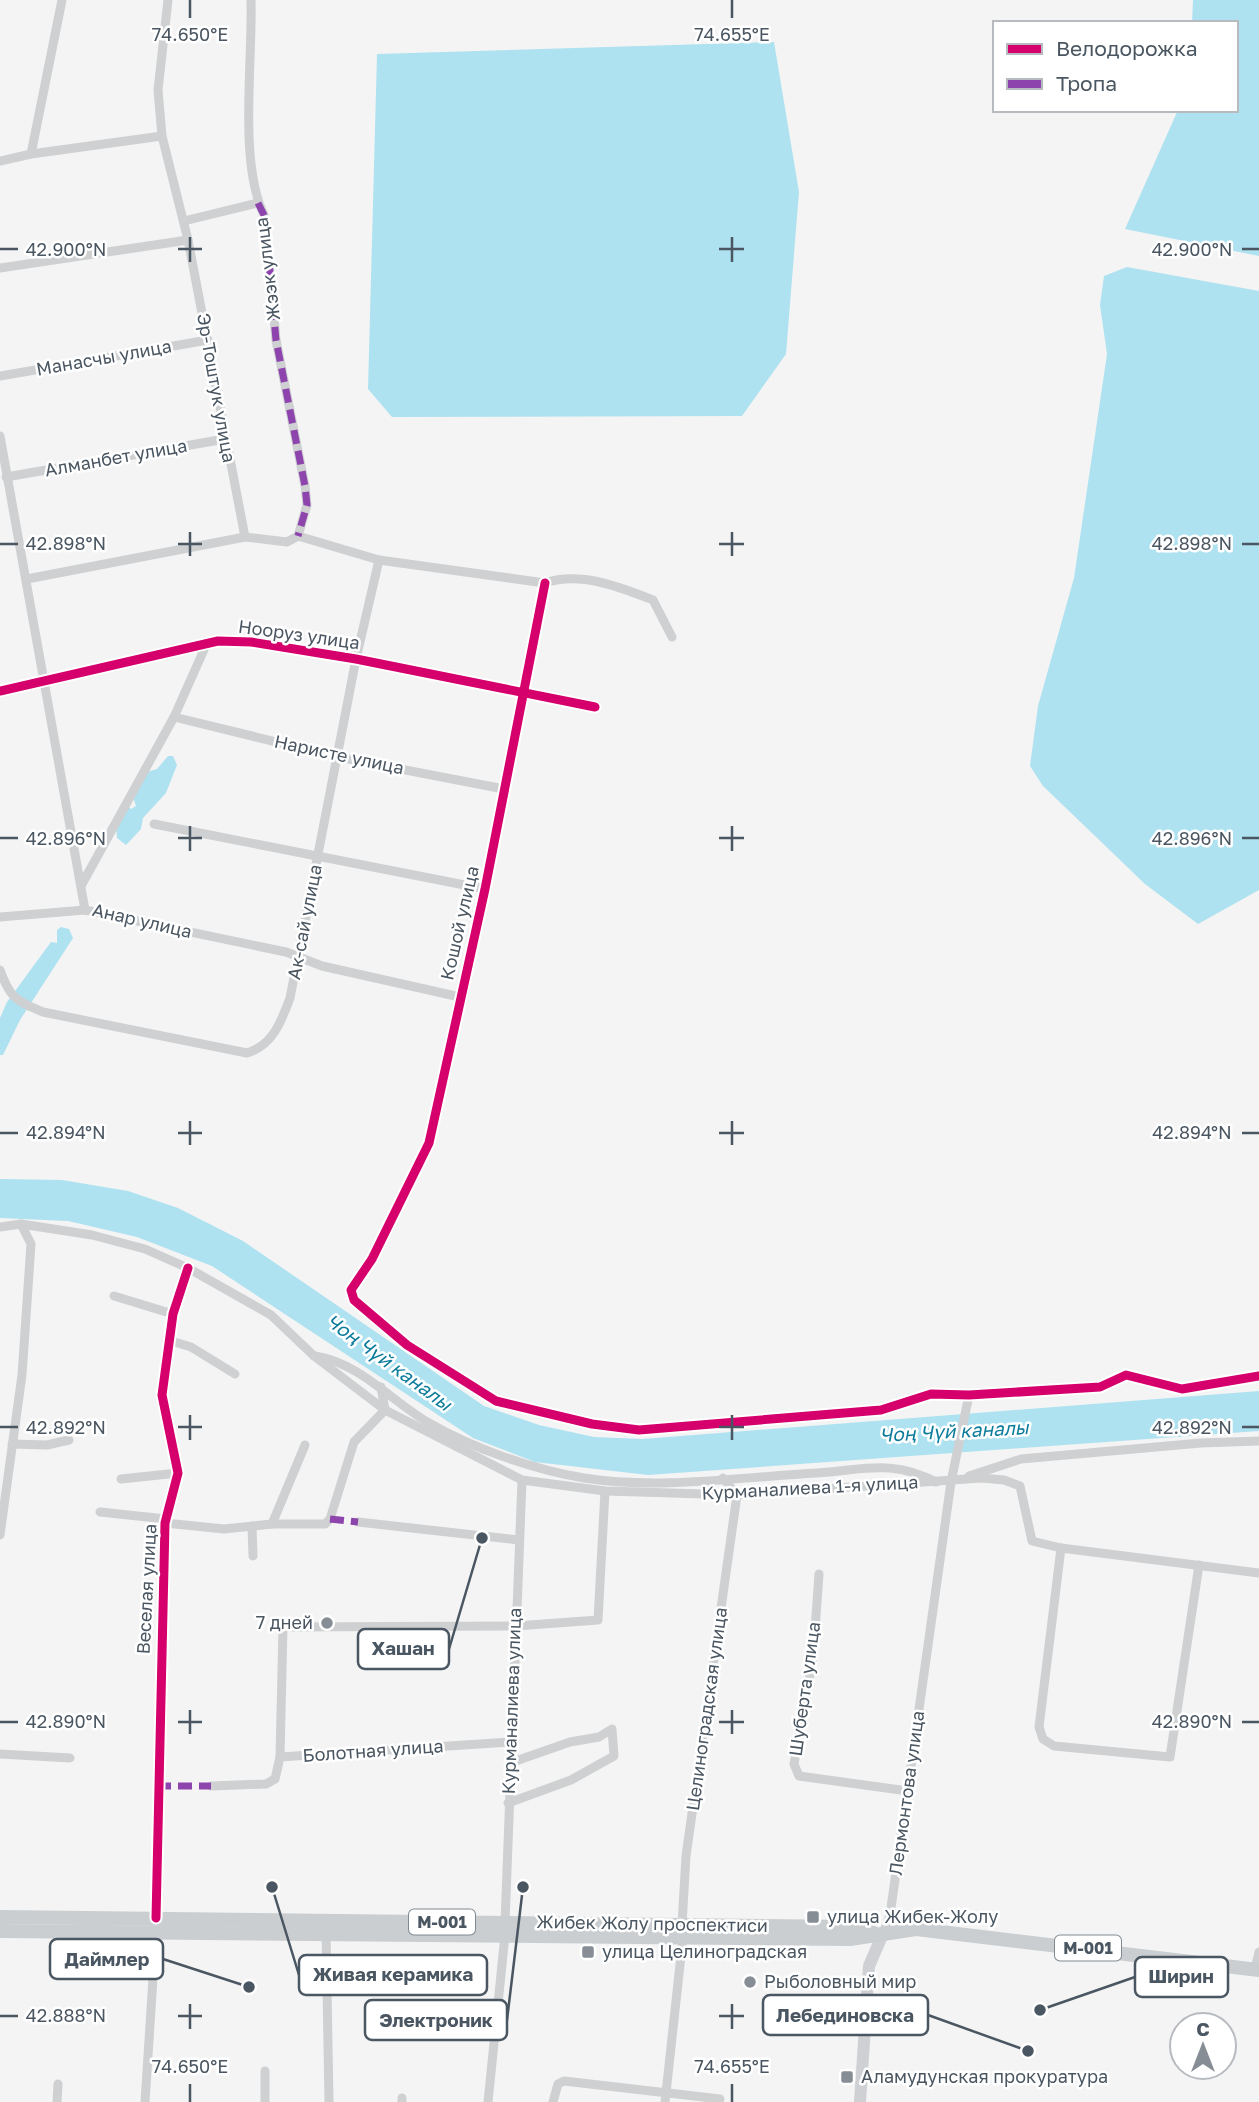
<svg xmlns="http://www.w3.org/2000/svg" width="1259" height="2102" viewBox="0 0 1259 2102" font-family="'Golos Text',sans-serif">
  <rect width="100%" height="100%" fill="#f4f4f4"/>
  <!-- water -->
  <g fill="#aee2f0">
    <polygon points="1193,0 1259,0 1259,256 1125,229 1178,110 1236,110 1236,23 1192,23"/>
    <polygon points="774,42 799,192 786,354 742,416 392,417 368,389 377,54"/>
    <polygon points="1127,267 1259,291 1259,890 1198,924 1145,884 1043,786 1030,766 1038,706 1074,578 1107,354 1100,305 1104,276"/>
    <polygon points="168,756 173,756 177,765 166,793 143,818 141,829 126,845 117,838 116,827 128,806 131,809 136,806 133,797 147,772 157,769"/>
    <polygon points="61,927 69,929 73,938 20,1020 3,1055 0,1055 0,1018 7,1002 51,942 57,943 57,930"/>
    <polygon points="0,1179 62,1180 128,1191 178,1208 243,1241 484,1406 539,1425 594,1437 642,1439 1259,1391 1259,1431 648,1475 535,1462 473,1438 212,1266 137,1237 68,1221 0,1218"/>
  </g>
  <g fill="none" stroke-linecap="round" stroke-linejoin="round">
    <!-- minor -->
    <g stroke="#ced0d2" stroke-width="9">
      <polyline points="168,0 158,90 162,136 188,240 245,537"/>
      <path d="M251,0C253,62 238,164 265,217L276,340L305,486L307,505L298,536"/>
      <polyline points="31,154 62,0"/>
      <polyline points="0,161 31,154 162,136"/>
      <polyline points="184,221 258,203"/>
      <polyline points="0,268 188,240"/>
      <polyline points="0,376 208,340"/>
      <polyline points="0,436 85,910"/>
      <polyline points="6,477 225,439"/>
      <path d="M27,579L245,537L287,542L298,536L379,560L545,583C580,571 620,587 653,600L672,637"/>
      <polyline points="545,583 485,889 429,1143 372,1259 351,1290 354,1300 407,1345 496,1401 592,1424 639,1430 881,1410 931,1394 969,1395 1100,1387 1126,1375 1182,1389 1259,1376"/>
      <polyline points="0,691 218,641 251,642 356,659 595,707"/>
      <polyline points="174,717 338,757 504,789"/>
      <polyline points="154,824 485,889"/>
      <polyline points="81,886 174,717 207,643"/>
      <polyline points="0,917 85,910 286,952 322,966 460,997"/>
      <path d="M0,970C10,998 16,1001 43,1012L247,1053C273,1045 281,1022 290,998L356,659L379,560"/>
      <polyline points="0,1227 21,1224 92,1235 145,1249 188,1268 271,1315 314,1356 385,1410 522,1480 605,1491 737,1495 981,1478 1004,1480 1020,1486 1032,1541 1061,1548 1259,1573"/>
      <polyline points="114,1296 173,1314"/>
      <polyline points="168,1340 191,1347 235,1374"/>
      <path d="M315,1356C360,1363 391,1401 429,1423C472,1448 534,1470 584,1478C660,1490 740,1477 817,1473C864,1470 892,1459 936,1482"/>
      <polyline points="12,1444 47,1445 69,1440"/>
      <polyline points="969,1476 1021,1459 1201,1443 1259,1441"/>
      <polyline points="121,1479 178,1473"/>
      <polyline points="100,1512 166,1519"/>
      <polyline points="358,1522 519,1540"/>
      <polyline points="165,1523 224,1529 272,1524 325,1524 330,1519 354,1442 385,1410 381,1387"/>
      <polyline points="272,1524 305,1445"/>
      <polyline points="252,1526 253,1556"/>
      <polyline points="0,1535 22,1375 31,1244 21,1224"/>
      <polyline points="1061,1548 1039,1727 1043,1739 1054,1746 1170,1757 1199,1565"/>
      <polyline points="819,1574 813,1657 794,1764 799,1776 908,1791"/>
      <polyline points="0,1754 70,1758"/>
      <polyline points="280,1757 283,1627 516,1626 598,1620 605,1491"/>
      <polyline points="211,1786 266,1784 275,1779 280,1757 511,1742"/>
      <polyline points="508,1803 571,1780 614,1756 612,1729 599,1737 570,1742 510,1763"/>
      <polyline points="156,1918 165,1523 178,1473 162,1395 173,1314 188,1268"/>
      <polyline points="505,1922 522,1480"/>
      <polyline points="682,1925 686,1856 737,1495 723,1478"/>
      <polyline points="326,1932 329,2102"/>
      <polyline points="882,1936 890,1915 951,1482 969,1395"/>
      <polyline points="1255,1969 1259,1952"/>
      <polyline points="265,2071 265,2102"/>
      <polyline points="57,2102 58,2084"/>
      <polyline points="145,2102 156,1932"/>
      <polyline points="402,2102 402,2098"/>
      <polyline points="488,2102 505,1935"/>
      <polyline points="553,2102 558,2084 564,2081 720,2099"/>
      <polyline points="665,2102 683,1937"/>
    </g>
    <!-- secondary -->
    <polyline stroke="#ced0d4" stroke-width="12" points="860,2102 869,1966 882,1936"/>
    <!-- primary -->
    <g stroke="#caced1" stroke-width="14">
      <polyline points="0,1917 852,1927 874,1933"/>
      <polyline points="0,1931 850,1939 916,1929 1259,1970"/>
    </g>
    <!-- quiet -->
    <g stroke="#8e44ad" stroke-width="7" stroke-dasharray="14 7" stroke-linecap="butt">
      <polyline points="258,203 265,217 276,340 305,486 307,505 298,536"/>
      <polyline points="330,1519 358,1522"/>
      <polyline points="157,1786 211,1786"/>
    </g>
    <defs>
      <g id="cycleway">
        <polyline points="545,583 485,889 429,1143 372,1259 351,1290 354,1300 407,1345 496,1401 592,1424 639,1430 881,1410 931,1394 969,1395 1100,1387 1126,1375 1182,1389 1259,1376"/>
        <polyline points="0,691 218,641 251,642 356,659 595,707"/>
        <polyline points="156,1918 165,1523 178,1473 162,1395 173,1314 188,1268"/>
      </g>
    </defs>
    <!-- cycleway casing -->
    <use href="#cycleway" stroke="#fff" stroke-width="13"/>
    <!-- cycleway -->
    <use href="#cycleway" stroke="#d6006c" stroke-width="9"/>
  </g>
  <!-- ticks -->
  <path fill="none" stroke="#4a5661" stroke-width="2.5" d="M190,0V18M732,0V18M190,237V262M732,237V262M0,249H18M178,249H202M719,249H744M1242,249H1259M190,532V556M732,532V556M0,544H18M178,544H202M719,544H744M1242,544H1259M190,826V851M732,826V851M0,838H18M178,838H202M719,838H744M1242,838H1259M190,1121V1145M732,1121V1145M0,1133H18M178,1133H202M719,1133H744M1242,1133H1259M190,1415V1440M732,1415V1440M0,1427H18M178,1427H202M719,1427H744M1242,1427H1259M190,1710V1734M732,1710V1734M0,1722H18M178,1722H202M719,1722H744M1242,1722H1259M190,2004V2029M732,2004V2029M0,2016H18M178,2016H202M719,2016H744M190,2084V2102M732,2084V2102"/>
  <!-- markers -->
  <g fill="#868d94" stroke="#fff" stroke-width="2.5">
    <circle cx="327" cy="1623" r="7"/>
    <rect x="806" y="1910" width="14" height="14" rx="3.5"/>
    <rect x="581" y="1945" width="14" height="14" rx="3.5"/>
    <circle cx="750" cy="1982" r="7"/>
    <rect x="840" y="2070" width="14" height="14" rx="3.5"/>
  </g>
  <g text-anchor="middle" stroke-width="5" stroke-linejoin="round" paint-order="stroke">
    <!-- shield labels -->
    <g fill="#fff" stroke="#808990" stroke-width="2">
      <rect x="409" y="1909.5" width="66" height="25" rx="5"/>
      <rect x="1055" y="1935.5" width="66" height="25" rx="5"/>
    </g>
    <g font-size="16" font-weight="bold" fill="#4a5661">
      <text x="442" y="1928">М-001</text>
      <text x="1088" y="1954">М-001</text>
    </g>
    <!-- street labels -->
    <g font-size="18" fill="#4a5661" stroke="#fff">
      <text transform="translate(268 269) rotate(-97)" y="6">Жээк улица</text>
      <text transform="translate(104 358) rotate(-10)" y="6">Манасчы улица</text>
      <text transform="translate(216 388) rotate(80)" y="6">Эр-Тоштук улица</text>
      <text transform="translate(116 458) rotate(-10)" y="6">Алманбет улица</text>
      <text transform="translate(299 635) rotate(8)" y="6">Нооруз улица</text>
      <text transform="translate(339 755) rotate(12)" y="6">Наристе улица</text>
      <text transform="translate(142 921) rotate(13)" y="6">Анар улица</text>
      <text transform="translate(305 922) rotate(-79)" y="6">Ак-сай улица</text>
      <text transform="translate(460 923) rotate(-77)" y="6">Кошой улица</text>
      <text transform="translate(810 1488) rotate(-3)" y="6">Курманалиева 1-я улица</text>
      <text transform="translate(147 1589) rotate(-87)" y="6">Веселая улица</text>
      <text transform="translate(805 1689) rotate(-82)" y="6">Шуберта улица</text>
      <text transform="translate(512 1701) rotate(-88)" y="6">Курманалиева улица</text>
      <text transform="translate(707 1709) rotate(-82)" y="6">Целиноградская улица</text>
      <text transform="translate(373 1751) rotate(-4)" y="6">Болотная улица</text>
      <text transform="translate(907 1793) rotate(-82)" y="6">Лермонтова улица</text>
      <text transform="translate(652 1924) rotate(1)" y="6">Жибек Жолу проспектиси</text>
    </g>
    <!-- poi labels -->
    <g font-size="18" fill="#4a5661" stroke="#fff" text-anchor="start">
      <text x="313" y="1629" text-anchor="end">7 дней</text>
      <text x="827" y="1923">улица Жибек-Жолу</text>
      <text x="602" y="1958">улица Целиноградская</text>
      <text x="764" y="1988">Рыболовный мир</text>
      <text x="861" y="2083">Аламудунская прокуратура</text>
    </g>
    <!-- water labels -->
    <g font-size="19" font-style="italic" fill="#0c7c9b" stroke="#fff">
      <text transform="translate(389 1362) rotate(36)" y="7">Чоң Чүй каналы</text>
      <text transform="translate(954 1431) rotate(-3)" y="7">Чоң Чүй каналы</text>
    </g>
  </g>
  <g font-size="18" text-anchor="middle" fill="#4a5661" stroke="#fff" stroke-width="5" stroke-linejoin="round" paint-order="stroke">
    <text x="190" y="41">74.650°E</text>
    <text x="732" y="41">74.655°E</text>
    <text x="66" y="256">42.900°N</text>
    <text x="1192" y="256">42.900°N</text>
    <text x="66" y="550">42.898°N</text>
    <text x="1192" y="550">42.898°N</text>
    <text x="66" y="845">42.896°N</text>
    <text x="1192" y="845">42.896°N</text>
    <text x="66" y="1139">42.894°N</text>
    <text x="1192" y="1139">42.894°N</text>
    <text x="66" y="1434">42.892°N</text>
    <text x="1192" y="1434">42.892°N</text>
    <text x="66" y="1728">42.890°N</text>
    <text x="1192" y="1728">42.890°N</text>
    <text x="66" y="2022">42.888°N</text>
    <text x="190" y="2073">74.650°E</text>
    <text x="732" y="2073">74.655°E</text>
  </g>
  <!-- callouts -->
  <path fill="none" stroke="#4a5661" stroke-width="2.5" d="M482 1538L449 1649M249 1987L163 1959M272 1887L299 1975M1040 2010L1135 1977M1028 2051L928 2015M523 1887L507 2020"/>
  <g fill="#4a5661" stroke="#fff" stroke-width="2.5">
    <circle cx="482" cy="1538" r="7"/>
    <circle cx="249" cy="1987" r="7"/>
    <circle cx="272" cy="1887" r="7"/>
    <circle cx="1040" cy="2010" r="7"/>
    <circle cx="1028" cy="2051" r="7"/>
    <circle cx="523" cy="1887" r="7"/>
  </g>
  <g fill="#fff" stroke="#4a5661" stroke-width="2.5">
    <rect x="358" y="1629" width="91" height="40" rx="7"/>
    <rect x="50" y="1939" width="113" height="40" rx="7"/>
    <rect x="299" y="1955" width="188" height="40" rx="7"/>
    <rect x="1135" y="1957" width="93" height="40" rx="7"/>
    <rect x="763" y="1995" width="165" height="40" rx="7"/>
    <rect x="365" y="2000" width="142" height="40" rx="7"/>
  </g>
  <g font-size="19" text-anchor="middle" font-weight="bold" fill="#4a5661">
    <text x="403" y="1655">Хашан</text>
    <text x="107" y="1966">Даймлер</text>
    <text x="393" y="1981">Живая керамика</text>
    <text x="1181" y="1983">Ширин</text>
    <text x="845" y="2022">Лебединовска</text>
    <text x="436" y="2027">Электроник</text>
  </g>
  <!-- legend -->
  <rect x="993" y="21" width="245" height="91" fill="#ffffff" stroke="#b7bbc0" stroke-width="2"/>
  <rect x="1007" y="44" width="35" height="10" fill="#d6006c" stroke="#b7bbc0" stroke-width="2"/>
  <text x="1056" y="56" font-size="21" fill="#4a5661">Велодорожка</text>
  <rect x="1007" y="79" width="35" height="10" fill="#8e44ad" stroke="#b7bbc0" stroke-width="2"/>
  <text x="1056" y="91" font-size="21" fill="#4a5661">Тропа</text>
  <!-- north arrow -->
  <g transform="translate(1203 2046)"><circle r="33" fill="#ffffff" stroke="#b7bbc0" stroke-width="2"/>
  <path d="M0-5L12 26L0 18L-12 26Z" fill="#868d94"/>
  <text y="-10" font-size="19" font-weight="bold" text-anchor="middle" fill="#4a5661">С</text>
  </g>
</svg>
